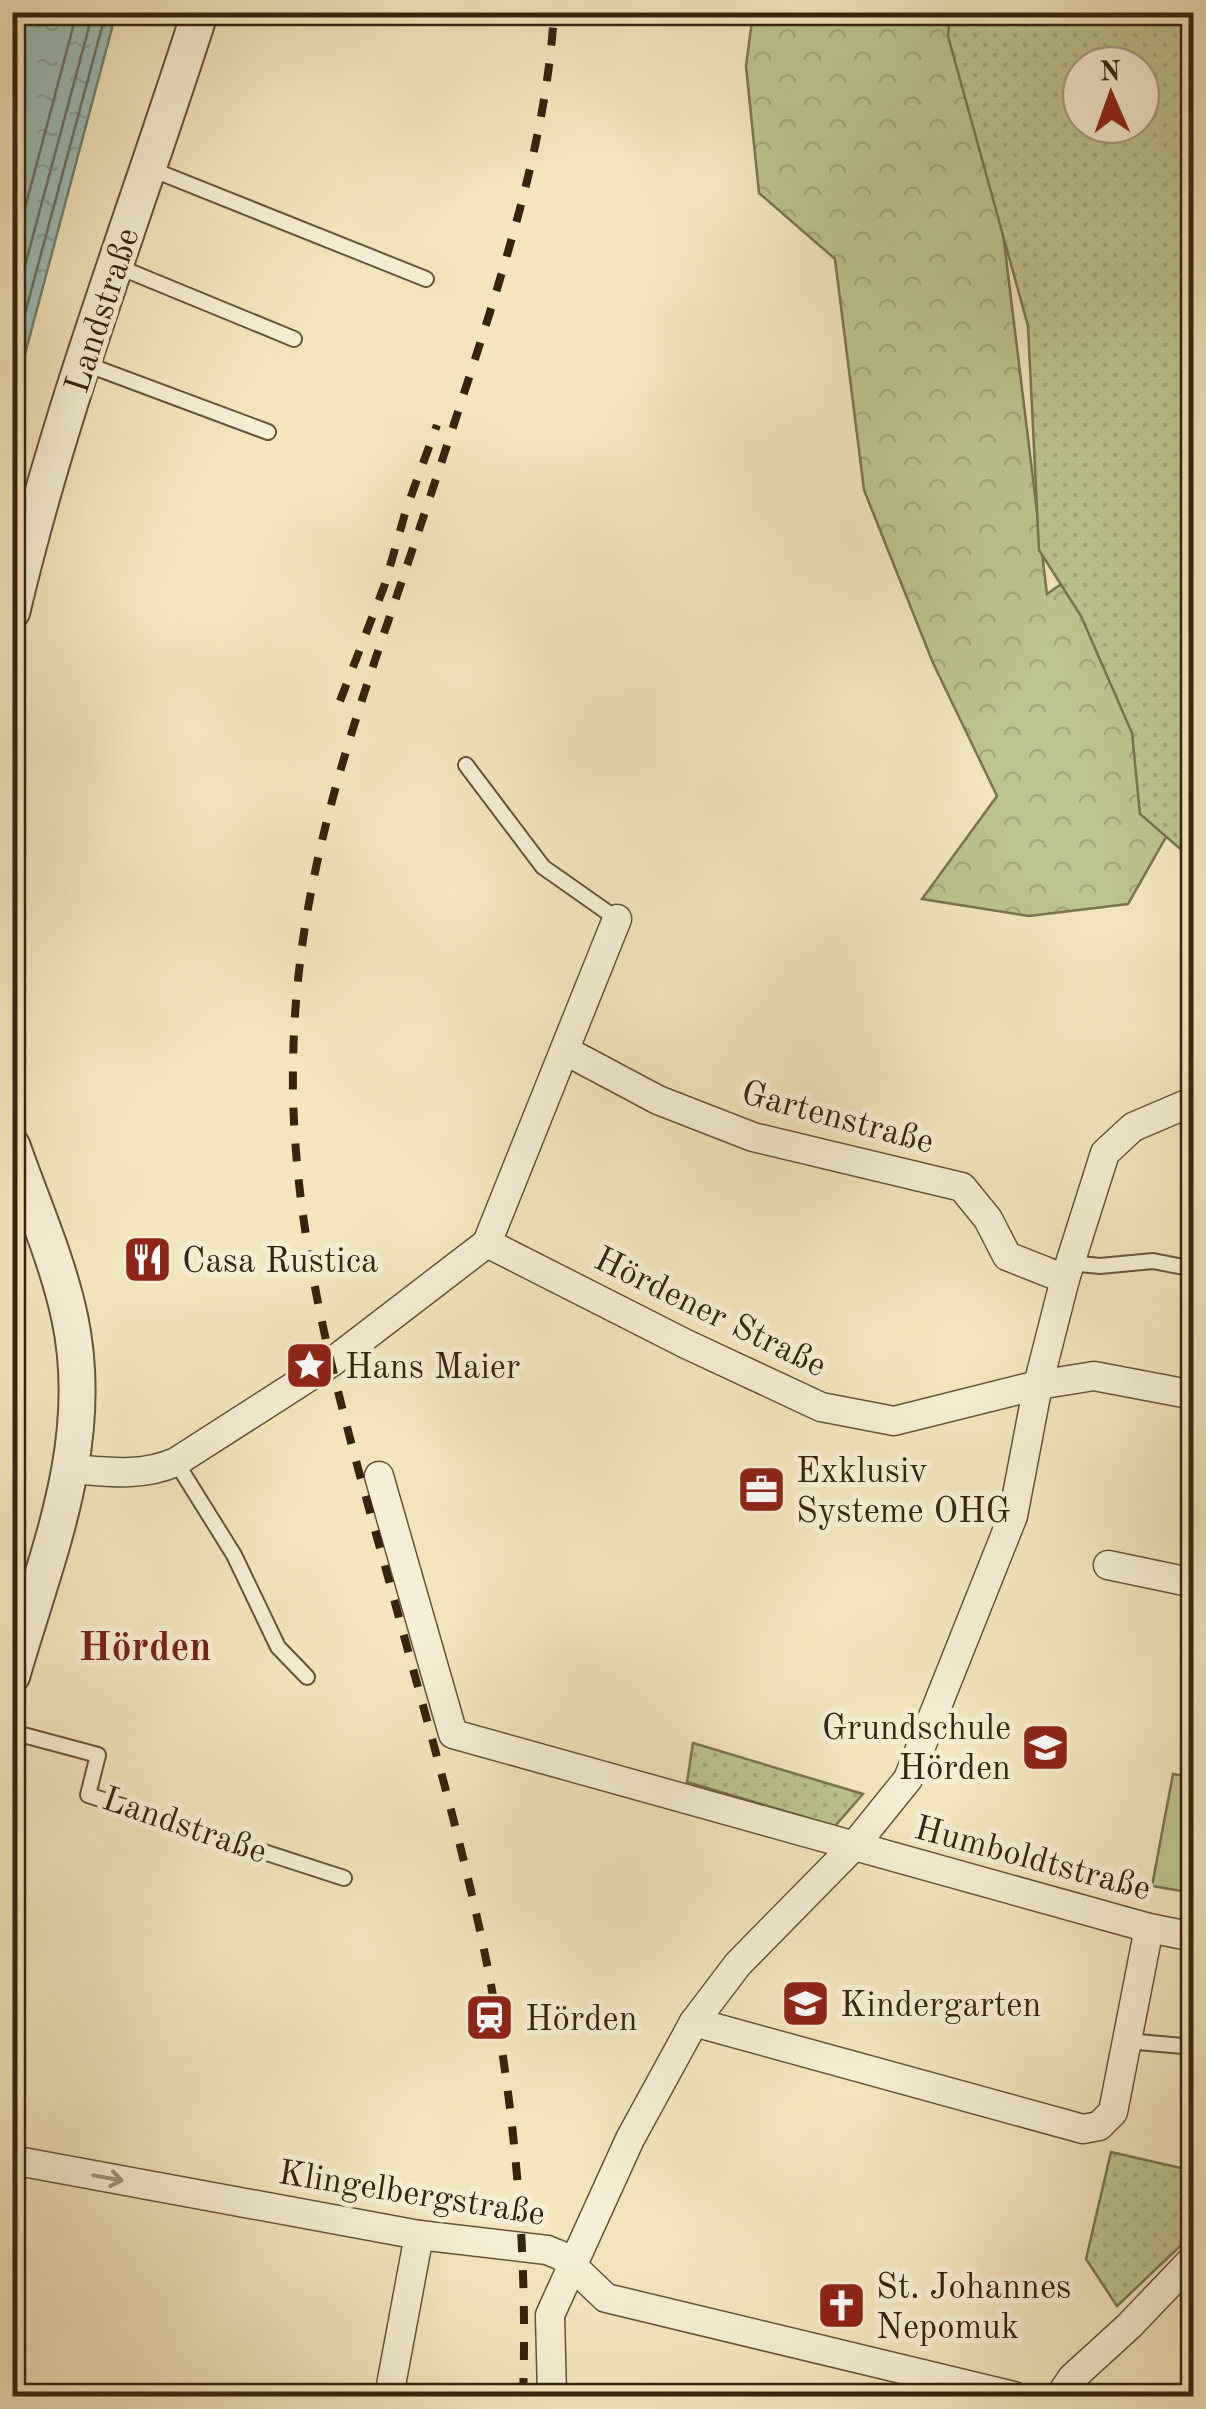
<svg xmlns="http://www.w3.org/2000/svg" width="1206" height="2409" viewBox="0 0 1206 2409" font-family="'Old Standard TT',serif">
  <defs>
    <pattern id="forest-crowns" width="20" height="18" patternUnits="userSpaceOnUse" patternTransform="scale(2.5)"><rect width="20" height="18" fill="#bec48f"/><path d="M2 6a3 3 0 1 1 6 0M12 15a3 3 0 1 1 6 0" fill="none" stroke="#a4a87a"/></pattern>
    <pattern id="park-dots" width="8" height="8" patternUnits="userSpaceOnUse" patternTransform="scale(2.5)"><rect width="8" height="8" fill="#bec48f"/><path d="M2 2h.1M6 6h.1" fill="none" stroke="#a4a87a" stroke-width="1.8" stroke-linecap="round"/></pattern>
    <pattern id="water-ripples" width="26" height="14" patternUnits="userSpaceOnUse" patternTransform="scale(2.5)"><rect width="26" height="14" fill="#9cbeb6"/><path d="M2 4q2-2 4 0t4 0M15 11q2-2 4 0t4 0" fill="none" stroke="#87a39b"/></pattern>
  </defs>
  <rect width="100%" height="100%" fill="#f3e6be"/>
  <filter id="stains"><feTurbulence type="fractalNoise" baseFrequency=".002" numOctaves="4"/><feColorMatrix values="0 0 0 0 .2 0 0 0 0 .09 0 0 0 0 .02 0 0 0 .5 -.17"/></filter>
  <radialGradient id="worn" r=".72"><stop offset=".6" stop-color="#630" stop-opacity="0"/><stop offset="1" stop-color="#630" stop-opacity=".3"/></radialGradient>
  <!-- forest -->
  <polygon fill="url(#forest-crowns)" stroke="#7a744f" stroke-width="2.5" points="753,13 1193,13 1141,65 1081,65 991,134 1047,594 1193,492 1183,807 1128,904 1029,916 922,899 997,796 933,663 864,490 835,259 759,193 746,66"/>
  <!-- park -->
  <g fill="url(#park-dots)" stroke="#7a744f" stroke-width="2.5" fill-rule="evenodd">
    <path d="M950,12L1193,13V860L1140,814L1132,733L1081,616L1039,550L1028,326L948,36ZM1081,65H1141V125H1081Z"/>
    <polygon points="693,1743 863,1794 835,1826 687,1782"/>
    <polygon points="1111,2152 1194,2171 1193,2234 1117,2306 1086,2259"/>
  </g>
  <!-- pitch -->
  <polygon fill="#bec48f" stroke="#7a744f" stroke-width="2.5" points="1173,1774 1193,1777 1193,1893 1152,1886"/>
  <!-- water -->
  <polygon fill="url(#water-ripples)" stroke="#738073" stroke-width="2.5" points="23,13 116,13 13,399 12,48"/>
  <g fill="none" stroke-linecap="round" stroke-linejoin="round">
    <!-- shore -->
    <g stroke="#697162" stroke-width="2.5">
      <polyline points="12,257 77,12"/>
      <polyline points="12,314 93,12"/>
      <polyline points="12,362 106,12"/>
    </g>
    <defs>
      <g id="service">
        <polyline points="151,169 426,279"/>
        <polyline points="114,265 294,339"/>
        <polyline points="83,363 268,432"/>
        <polyline points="466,765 543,867 617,919"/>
        <polyline points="1070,1263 1100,1266 1153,1261 1194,1269"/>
        <polyline points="176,1462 234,1555 278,1647 307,1677"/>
        <polyline points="12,1732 98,1755 88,1795 344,1878"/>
        <polyline points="1127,2041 1194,2047"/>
      </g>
      <g id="minor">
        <polyline points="566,1051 658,1100 753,1137 962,1187 988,1219 1007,1256 1065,1279"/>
        <polyline points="487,1243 617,919"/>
        <path d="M72,1469C109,1472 141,1477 176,1462L332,1362L487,1243L686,1344L821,1407L894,1421L1038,1385L1094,1376L1194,1395"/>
        <polyline points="379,1476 453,1734 1149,1928 1194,1937"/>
        <polyline points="1108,1565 1194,1583"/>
        <polyline points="694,2022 1083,2129 1099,2126 1113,2112 1149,1928"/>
        <polyline points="12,2160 419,2235 547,2250 562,2256 606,2298 1014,2396"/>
        <polyline points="389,2396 419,2235"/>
        <polyline points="552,2396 550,2315 630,2139 694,2022 738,1964 854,1846 908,1779 1013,1516 1038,1385 1065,1279 1105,1153 1133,1127 1194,1101"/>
        <polyline points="1060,2396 1072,2378 1129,2326 1194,2258"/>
      </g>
      <g id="tertiary">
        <path d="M12,611C60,407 136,212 200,12"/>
        <path d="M12,1146C32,1203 58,1261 70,1319C96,1444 46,1557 12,1675"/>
      </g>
    </defs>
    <!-- service casing -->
    <use href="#service" stroke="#65543b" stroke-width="18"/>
    <!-- minor casing -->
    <use href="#minor" stroke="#65543b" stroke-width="31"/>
    <!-- tertiary casing -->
    <use href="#tertiary" stroke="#65543b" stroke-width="39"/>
    <!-- service -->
    <use href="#service" stroke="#f7efd5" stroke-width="14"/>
    <!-- minor -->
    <use href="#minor" stroke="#f7efd5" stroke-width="28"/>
    <!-- tertiary -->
    <use href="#tertiary" stroke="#f7efd5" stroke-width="35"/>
    <!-- rail -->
    <g stroke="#36240f" stroke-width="8" stroke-dasharray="18 18" stroke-linecap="butt">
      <polyline points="340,701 385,584 406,510 437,425"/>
      <path d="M523,2396C528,2253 515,2109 488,1969C463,1844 427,1722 394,1599C349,1434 297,1267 293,1095C290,916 337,771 394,604C427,507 459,410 490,312C520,214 548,116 554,12"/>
    </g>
  </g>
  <!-- one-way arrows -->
  <defs><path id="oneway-shaft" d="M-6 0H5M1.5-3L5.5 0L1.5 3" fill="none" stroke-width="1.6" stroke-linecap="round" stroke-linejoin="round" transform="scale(2.5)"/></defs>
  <use stroke="#a0947c" href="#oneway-shaft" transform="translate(108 2178) rotate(10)"/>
  <!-- icons -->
  <defs>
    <symbol id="restaurant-square" viewBox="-11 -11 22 22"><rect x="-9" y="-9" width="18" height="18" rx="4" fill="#8f2418" stroke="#f7efd5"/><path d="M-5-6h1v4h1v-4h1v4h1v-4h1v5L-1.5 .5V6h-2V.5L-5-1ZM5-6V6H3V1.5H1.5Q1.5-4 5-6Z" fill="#fff"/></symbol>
    <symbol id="sight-square" viewBox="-11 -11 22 22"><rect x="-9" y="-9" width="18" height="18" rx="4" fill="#8f2418" stroke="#f7efd5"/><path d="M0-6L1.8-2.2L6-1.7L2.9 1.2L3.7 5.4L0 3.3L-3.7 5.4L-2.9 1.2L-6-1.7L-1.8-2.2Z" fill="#fff"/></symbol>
    <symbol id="office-square" viewBox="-11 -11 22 22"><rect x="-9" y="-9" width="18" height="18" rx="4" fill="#8f2418" stroke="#f7efd5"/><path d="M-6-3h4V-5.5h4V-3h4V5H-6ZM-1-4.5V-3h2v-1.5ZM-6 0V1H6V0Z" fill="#fff"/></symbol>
    <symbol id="school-square" viewBox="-11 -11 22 22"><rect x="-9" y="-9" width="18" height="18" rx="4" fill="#8f2418" stroke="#f7efd5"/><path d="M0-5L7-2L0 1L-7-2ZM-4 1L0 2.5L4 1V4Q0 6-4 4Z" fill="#fff"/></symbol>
    <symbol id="station-square" viewBox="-11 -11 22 22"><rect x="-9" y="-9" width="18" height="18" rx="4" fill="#8f2418" stroke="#f7efd5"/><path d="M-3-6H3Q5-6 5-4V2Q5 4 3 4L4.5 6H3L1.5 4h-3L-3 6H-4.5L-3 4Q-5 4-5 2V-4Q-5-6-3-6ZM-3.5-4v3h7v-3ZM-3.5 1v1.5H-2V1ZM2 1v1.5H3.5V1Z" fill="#fff"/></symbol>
    <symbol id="church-square" viewBox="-11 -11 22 22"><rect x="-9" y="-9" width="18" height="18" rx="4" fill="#8f2418" stroke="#f7efd5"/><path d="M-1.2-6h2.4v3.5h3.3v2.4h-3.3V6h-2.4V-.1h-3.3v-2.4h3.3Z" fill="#fff"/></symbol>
  </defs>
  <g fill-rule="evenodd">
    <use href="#restaurant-square" x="120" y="1232" width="55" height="55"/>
    <use href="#sight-square" x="282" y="1338" width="55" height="55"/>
    <use href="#office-square" x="734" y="1462" width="55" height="55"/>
    <use href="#school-square" x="1018" y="1720" width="55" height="55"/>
    <use href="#school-square" x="778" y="1976" width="55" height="55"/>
    <use href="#station-square" x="462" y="1990" width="55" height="55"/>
    <use href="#church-square" x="814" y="2278" width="55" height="55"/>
  </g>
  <g text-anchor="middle" stroke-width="10" stroke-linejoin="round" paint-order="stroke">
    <!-- street labels -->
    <g font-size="35" fill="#36240f" stroke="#f7efd5">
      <text transform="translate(101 310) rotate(-72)" y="12">Landstraße</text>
      <text transform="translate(838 1116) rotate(15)" y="12">Gartenstraße</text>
      <text transform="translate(711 1311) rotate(26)" y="12">Hördener Straße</text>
      <text transform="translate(185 1824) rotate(19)" y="12">Landstraße</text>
      <text transform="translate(1033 1857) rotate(15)" y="12">Humboldtstraße</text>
      <text transform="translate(412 2192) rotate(9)" y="12">Klingelbergstraße</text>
    </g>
    <!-- poi labels -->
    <g font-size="35" fill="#36240f" stroke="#f7efd5" text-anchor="start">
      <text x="182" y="1272">Casa Rustica</text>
      <text x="345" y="1378">Hans Maier</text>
      <text x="796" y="1482">Exklusiv<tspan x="796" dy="40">Systeme OHG</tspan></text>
      <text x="1011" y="1739" text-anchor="end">Grundschule<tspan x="1011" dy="40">Hörden</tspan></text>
      <text x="840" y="2016">Kindergarten</text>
      <text x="525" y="2030">Hörden</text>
      <text x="876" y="2298">St. Johannes<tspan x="876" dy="40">Nepomuk</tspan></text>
    </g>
    <!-- quarter labels -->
    <g font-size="40" font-weight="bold" fill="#7a1f14" stroke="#f7efd5">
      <text x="145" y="1660">Hörden</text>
    </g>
  </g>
  <!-- margin -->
  <rect width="1206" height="2409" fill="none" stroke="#f3e6be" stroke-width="50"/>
  <rect x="15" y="15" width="1176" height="2379" fill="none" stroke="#36240f" stroke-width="5"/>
  <rect x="25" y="25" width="1156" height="2359" fill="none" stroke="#36240f" stroke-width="2.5"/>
  <!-- north arrow -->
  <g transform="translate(1111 95) rotate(358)"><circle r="48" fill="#f7efd5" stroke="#aa9e86" stroke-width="2.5"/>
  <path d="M0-8L18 38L0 25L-18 38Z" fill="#8f2418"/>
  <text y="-15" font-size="28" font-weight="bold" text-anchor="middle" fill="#36240f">N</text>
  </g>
  <rect width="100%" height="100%" filter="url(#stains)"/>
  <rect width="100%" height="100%" fill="url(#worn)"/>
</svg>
